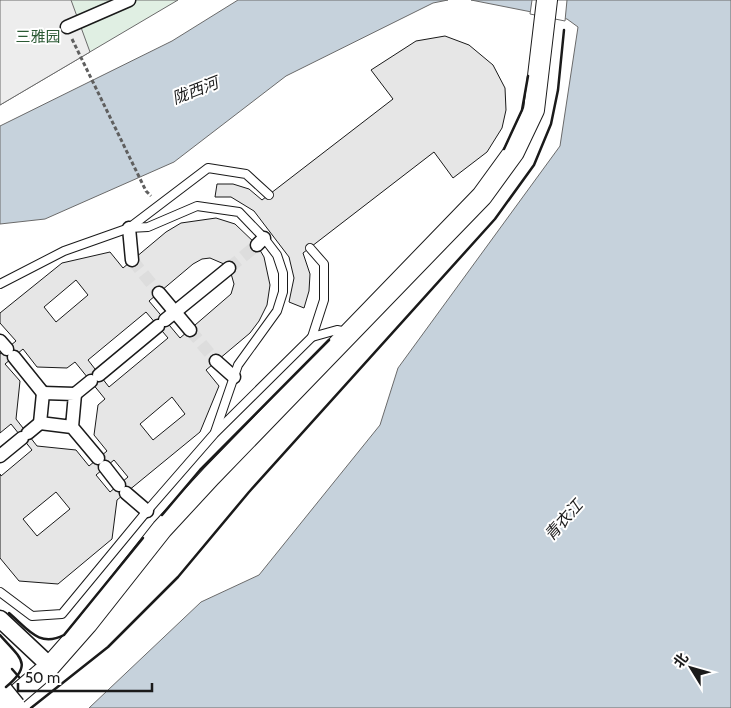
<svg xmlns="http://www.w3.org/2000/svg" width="731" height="708" viewBox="0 0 731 708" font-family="Cabin,'Noto Sans SC',sans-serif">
  <rect width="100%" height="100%" fill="#fff"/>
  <!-- green -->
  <polygon fill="#e0efe3" stroke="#6a6a6a" points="0,0 178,0 0,105"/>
  <!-- parking -->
  <polygon fill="#ededed" stroke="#6a6a6a" points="0,0 71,0 90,52 0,105"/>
  <!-- water -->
  <g fill="#c6d2dc" stroke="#6a6a6a">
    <polygon points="238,0 448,0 433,3 286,76 174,162 45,219 0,224 0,126 172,41"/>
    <polygon points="471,0 731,0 731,708 89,708 201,602 259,575 380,425 398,368 560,146 578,27 567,19"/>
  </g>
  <!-- pier -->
  <polygon fill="#fff" stroke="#6a6a6a" points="532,0 567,0 565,21 530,14"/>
  <!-- building -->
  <g fill="#e6e6e6" stroke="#1a1a1a" fill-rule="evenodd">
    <polygon points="445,36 469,45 493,65 505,88 506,110 502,128 487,152 453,178 434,152 303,253 310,274 309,291 304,308 289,302 294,278 289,257 254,211 231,197 215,197 217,184 233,184 249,189 262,200 393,99 371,70 416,41"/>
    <path d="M216,218L235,224L257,245L264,257L270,285L267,305L259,321L250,333L206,370L219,386L200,432L117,500L112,539L58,584L19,581L0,558V474L1,476L32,450L11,424L0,433V354L16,341L0,323V313L62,263L110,252L123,268L166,232L181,223ZM210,258L224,264L230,270L234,284L231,294L180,338L149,301L193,264L202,259ZM76,280L88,295L56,322L44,307ZM146,312L168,338L109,387L88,360ZM23,349L37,367L67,368L75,362L105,399L98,405L94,435L107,451L89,466L76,450L37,446L16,419L20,381L5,364ZM172,397L185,414L153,440L140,424ZM114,460L128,477L110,492L96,475ZM56,492L70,509L37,536L23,519Z"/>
  </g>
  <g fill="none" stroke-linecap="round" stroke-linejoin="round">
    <!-- pedestrian-tunnel -->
    <g stroke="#ddd" stroke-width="12" stroke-dasharray="12 6" stroke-linecap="butt">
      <polyline points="132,260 159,293"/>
      <polyline points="229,268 257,245"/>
      <polyline points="190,330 216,361"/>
    </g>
    <defs>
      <g id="service">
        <polyline points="129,228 148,227 197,206 239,212 264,238 277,255 283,273 283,292 277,311 238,365 215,432"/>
        <polyline points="310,248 324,264 324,300 312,337"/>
        <polyline points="0,284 64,251 129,228 208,168 246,174 269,195"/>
        <polyline points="0,592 32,616 62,614 147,511 214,434 312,337 337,330 347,332"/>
      </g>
      <g id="pedestrian">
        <polyline points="67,27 129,0"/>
        <polyline points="129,228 132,260"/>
        <polyline points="257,245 264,238"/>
        <polyline points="159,293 190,330"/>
        <polyline points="165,320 229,268"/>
        <polyline points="0,341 7,349"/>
        <polyline points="14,357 43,393"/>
        <polyline points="216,361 234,377"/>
        <polyline points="99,375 158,326"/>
        <polyline points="75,394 91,381"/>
        <polyline points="72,427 75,394 43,393 40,423 72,427 98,458"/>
        <polyline points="28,433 40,423"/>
        <polyline points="0,456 22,438"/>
        <polyline points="105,467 119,485"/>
        <polyline points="126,493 147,511"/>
      </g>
      <polyline id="minor" points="0,619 50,666"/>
      <polyline id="tertiary" points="1,708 50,666 87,624 162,529 211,476 482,196 514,152 534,110 547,0"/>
    </defs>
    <!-- service casing -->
    <use href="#service" stroke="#1a1a1a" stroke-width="10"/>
    <!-- pedestrian casing -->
    <use href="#pedestrian" stroke="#1a1a1a" stroke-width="15"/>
    <!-- minor casing -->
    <use href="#minor" stroke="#1a1a1a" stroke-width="19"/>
    <!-- tertiary casing -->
    <use href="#tertiary" stroke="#1a1a1a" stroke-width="22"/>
    <!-- path -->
    <polyline stroke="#5f5f5f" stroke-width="3" stroke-dasharray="4 2.5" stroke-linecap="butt" points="72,39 146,191 151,196"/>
    <!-- service -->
    <use href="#service" stroke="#fff" stroke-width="8"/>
    <!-- pedestrian -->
    <use href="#pedestrian" stroke="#fff" stroke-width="12"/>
    <!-- minor -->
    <use href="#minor" stroke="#fff" stroke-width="16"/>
    <!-- tertiary -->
    <use href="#tertiary" stroke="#fff" stroke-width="20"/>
    <defs>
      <polyline id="primary-bridge" points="0,692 13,708"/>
    </defs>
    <!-- primary-bridge casing -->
    <use href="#primary-bridge" stroke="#1a1a1a" stroke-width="28" stroke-linecap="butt"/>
    <!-- primary-bridge -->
    <use href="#primary-bridge" stroke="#fff" stroke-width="25"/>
    <!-- wall -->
    <g stroke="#1a1a1a" stroke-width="2.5">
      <polyline points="504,149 522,110 528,76"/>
      <polyline points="162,515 200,470 329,340"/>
      <path d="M9,613C28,629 39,648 64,635L143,538"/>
      <path d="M0,635C20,658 34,664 6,687"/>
      <polyline points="12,669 19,677"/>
      <polyline points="31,708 108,647 178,577 249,492 495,219 534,165 551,124 558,90 564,30"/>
    </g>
  </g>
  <g text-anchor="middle" stroke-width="4" stroke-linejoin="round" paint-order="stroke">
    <!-- park labels -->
    <g font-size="15" fill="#2b5a34" stroke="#fff">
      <text x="38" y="42">三雅园</text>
    </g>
    <!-- water labels -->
    <g font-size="16" font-style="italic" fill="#1a1a1a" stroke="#fff">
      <text transform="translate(195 90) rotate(-21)" y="6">陇西河</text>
      <text transform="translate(563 520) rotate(-48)" y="6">青衣江</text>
    </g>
  </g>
  <!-- north arrow -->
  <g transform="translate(691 668) rotate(307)" stroke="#ffffff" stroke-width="4" paint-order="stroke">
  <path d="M0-4L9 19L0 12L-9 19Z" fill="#1a1a1a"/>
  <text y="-8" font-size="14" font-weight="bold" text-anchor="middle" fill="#1a1a1a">北</text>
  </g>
  <!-- scale -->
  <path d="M18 683v8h134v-8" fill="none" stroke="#1a1a1a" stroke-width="2.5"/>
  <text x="25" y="683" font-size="15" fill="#1a1a1a" stroke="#ffffff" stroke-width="4" paint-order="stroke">50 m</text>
</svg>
